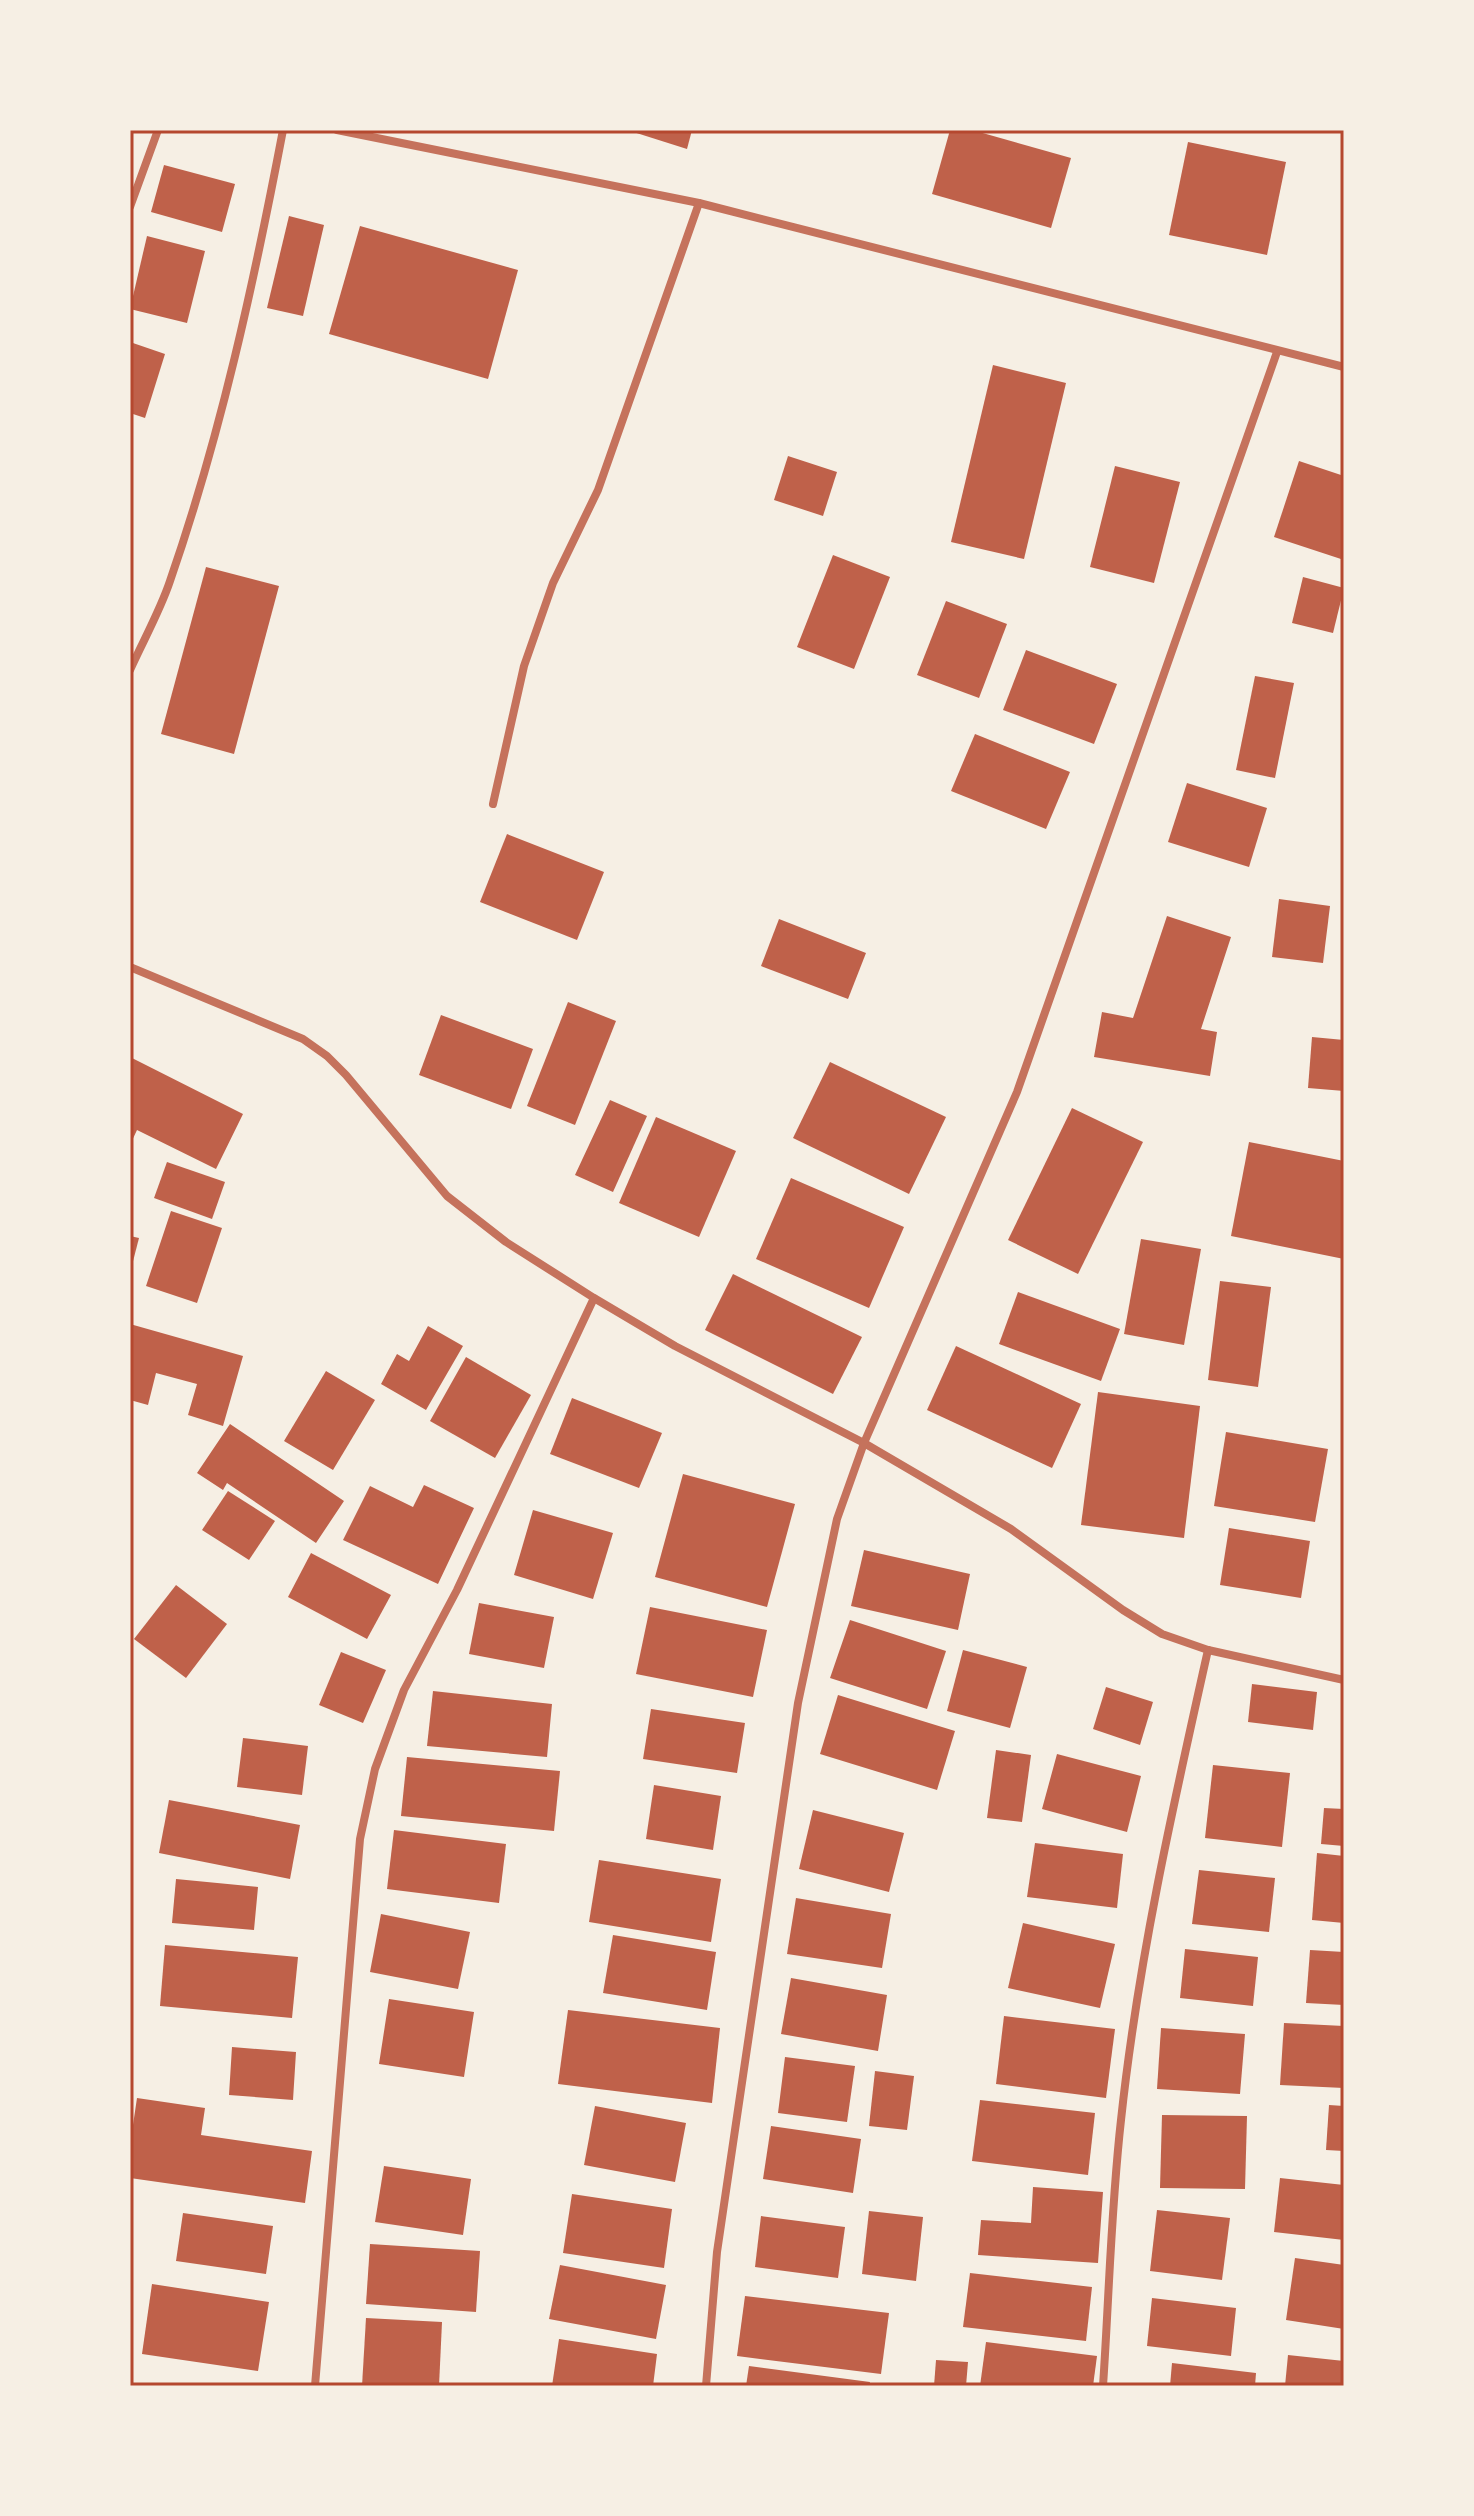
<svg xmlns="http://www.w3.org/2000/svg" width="1474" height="2516" viewBox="0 0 1474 2516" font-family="'Noto Serif',serif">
  <rect width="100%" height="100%" fill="#f6efe4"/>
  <!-- building -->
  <g fill="#bf614a">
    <polygon points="627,130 692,130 687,149"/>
    <polygon points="950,130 972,130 1071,158 1051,228 932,194"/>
    <polygon points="1188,142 1286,162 1267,255 1169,235"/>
    <polygon points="164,165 235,184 222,232 151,212"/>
    <polygon points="289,216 324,225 303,316 267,308"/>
    <polygon points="360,226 518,270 488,379 329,334"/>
    <polygon points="147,236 205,251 187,323 130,309"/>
    <polygon points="130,342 165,354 145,418 130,413"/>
    <polygon points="993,365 1066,383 1024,559 951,542"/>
    <polygon points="788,456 837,472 823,516 774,500"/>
    <polygon points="1299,461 1344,476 1344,560 1274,537"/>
    <polygon points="1115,466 1180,482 1154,583 1090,567"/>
    <polygon points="833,555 890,577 854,669 797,647"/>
    <polygon points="206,567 279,586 234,754 161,734"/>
    <polygon points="1303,577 1344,588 1333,633 1292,623"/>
    <polygon points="946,601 1007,624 979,698 917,675"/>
    <polygon points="1026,650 1117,684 1094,744 1003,710"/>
    <polygon points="1255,676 1294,683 1275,778 1236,770"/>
    <polygon points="975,734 1070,772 1046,829 951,791"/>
    <polygon points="1187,783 1267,808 1249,867 1168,842"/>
    <polygon points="507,834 604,872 577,940 480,902"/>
    <polygon points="1279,899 1330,906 1323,963 1272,957"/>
    <polygon points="1167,916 1231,937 1201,1029 1217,1032 1210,1076 1094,1057 1102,1012 1133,1018"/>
    <polygon points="779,919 866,953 848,999 761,966"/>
    <polygon points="568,1002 616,1021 575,1125 527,1106"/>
    <polygon points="441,1015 533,1049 511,1109 419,1075"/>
    <polygon points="1312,1037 1344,1040 1344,1091 1308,1088"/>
    <polygon points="130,1057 243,1114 216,1169 137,1130 130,1145"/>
    <polygon points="830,1062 946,1117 909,1194 793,1138"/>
    <polygon points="610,1100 647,1116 613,1192 575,1175"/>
    <polygon points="1072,1108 1143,1142 1078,1274 1008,1240"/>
    <polygon points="656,1117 736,1151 699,1237 619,1203"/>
    <polygon points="1249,1142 1344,1161 1344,1259 1231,1236"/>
    <polygon points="167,1162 225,1182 212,1219 154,1198"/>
    <polygon points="791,1178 904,1227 869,1308 756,1259"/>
    <polygon points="171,1211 222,1228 197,1303 146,1286"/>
    <polygon points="130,1236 139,1238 131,1269 130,1268"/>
    <polygon points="1141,1239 1201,1249 1184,1345 1124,1334"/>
    <polygon points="733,1274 862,1337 833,1394 705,1330"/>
    <polygon points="1220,1281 1271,1287 1258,1387 1208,1380"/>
    <polygon points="1018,1292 1120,1329 1101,1381 999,1344"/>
    <polygon points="130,1324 243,1356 223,1426 188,1415 197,1384 156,1373 148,1405 130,1400"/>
    <polygon points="428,1326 463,1346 426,1410 381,1384 397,1354 409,1361"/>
    <polygon points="956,1346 1081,1404 1052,1468 927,1410"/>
    <polygon points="466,1357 531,1395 495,1458 430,1421"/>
    <polygon points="326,1371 375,1400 333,1470 284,1441"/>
    <polygon points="1098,1392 1200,1406 1184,1538 1081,1525"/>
    <polygon points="572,1398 662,1433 639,1488 550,1454"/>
    <polygon points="230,1424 344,1501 316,1543 227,1483 223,1490 197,1473"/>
    <polygon points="1226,1432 1328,1449 1315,1522 1214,1506"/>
    <polygon points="683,1474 795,1504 767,1607 655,1577"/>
    <polygon points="424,1485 474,1508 438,1584 343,1540 370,1486 413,1507"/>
    <polygon points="228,1491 275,1521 249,1560 202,1530"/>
    <polygon points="533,1510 613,1533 593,1599 514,1575"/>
    <polygon points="1229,1528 1310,1541 1301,1598 1220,1585"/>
    <polygon points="864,1550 970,1574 958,1630 851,1606"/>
    <polygon points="311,1553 391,1595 367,1639 288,1597"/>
    <polygon points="176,1585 227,1624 186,1678 134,1639"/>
    <polygon points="479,1603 554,1617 544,1668 469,1654"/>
    <polygon points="650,1607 767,1630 753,1697 636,1674"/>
    <polygon points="850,1620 946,1651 927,1709 830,1678"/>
    <polygon points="963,1650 1027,1667 1010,1728 947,1711"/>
    <polygon points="341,1652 386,1670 363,1723 319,1705"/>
    <polygon points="1252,1684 1317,1692 1313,1730 1248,1722"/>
    <polygon points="1106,1687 1153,1702 1140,1745 1093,1729"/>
    <polygon points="433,1691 552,1704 547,1757 427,1746"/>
    <polygon points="838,1695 955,1731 937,1790 820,1754"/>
    <polygon points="651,1709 745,1723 737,1773 643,1759"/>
    <polygon points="243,1738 308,1746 302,1795 237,1787"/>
    <polygon points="996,1750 1031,1755 1022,1822 987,1818"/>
    <polygon points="1057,1754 1141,1776 1127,1832 1042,1809"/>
    <polygon points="407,1757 560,1771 554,1831 401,1816"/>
    <polygon points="1213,1765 1290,1773 1282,1847 1205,1838"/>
    <polygon points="654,1785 721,1796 713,1850 646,1839"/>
    <polygon points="169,1800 300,1825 290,1879 159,1853"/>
    <polygon points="1324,1808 1344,1809 1344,1846 1321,1844"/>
    <polygon points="813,1810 904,1833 889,1892 799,1869"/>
    <polygon points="394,1830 506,1844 499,1903 387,1889"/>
    <polygon points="1035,1843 1123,1854 1117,1908 1027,1897"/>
    <polygon points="1317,1853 1344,1856 1344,1923 1312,1920"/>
    <polygon points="599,1860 721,1879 711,1942 589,1922"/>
    <polygon points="1199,1870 1275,1878 1269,1932 1192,1924"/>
    <polygon points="176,1879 258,1887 254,1930 172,1923"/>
    <polygon points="796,1898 891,1914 882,1968 787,1954"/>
    <polygon points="381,1914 470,1932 458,1989 370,1972"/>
    <polygon points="1023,1923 1115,1944 1100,2008 1008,1988"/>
    <polygon points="613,1935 716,1952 707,2010 603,1993"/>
    <polygon points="165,1945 298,1957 292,2018 160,2006"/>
    <polygon points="1185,1949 1258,1957 1253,2006 1180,1998"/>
    <polygon points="1310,1950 1344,1952 1344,2005 1306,2003"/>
    <polygon points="791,1978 887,1995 878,2051 781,2034"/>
    <polygon points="389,1999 474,2012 464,2077 379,2064"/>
    <polygon points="568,2010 720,2028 712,2103 558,2084"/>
    <polygon points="1004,2016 1115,2029 1106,2098 996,2084"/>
    <polygon points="1284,2023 1344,2026 1344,2088 1280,2085"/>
    <polygon points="1161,2028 1245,2034 1240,2094 1157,2089"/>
    <polygon points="232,2047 296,2052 293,2100 229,2095"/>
    <polygon points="785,2057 855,2066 847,2122 778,2113"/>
    <polygon points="875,2071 914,2076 907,2130 869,2126"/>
    <polygon points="137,2098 205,2108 201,2135 312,2151 305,2203 130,2178 130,2145"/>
    <polygon points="980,2100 1095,2113 1088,2175 972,2161"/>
    <polygon points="1329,2105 1344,2106 1344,2151 1326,2150"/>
    <polygon points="595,2106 686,2123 675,2182 584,2165"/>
    <polygon points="1162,2115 1247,2116 1245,2189 1160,2188"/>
    <polygon points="771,2126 861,2139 853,2193 763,2179"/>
    <polygon points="384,2166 471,2179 463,2235 375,2222"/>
    <polygon points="1280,2178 1344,2185 1344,2240 1274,2232"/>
    <polygon points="1033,2187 1103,2192 1098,2263 978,2255 981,2220 1031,2223"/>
    <polygon points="572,2194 672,2209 664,2268 563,2253"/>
    <polygon points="1157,2210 1230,2218 1222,2280 1150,2271"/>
    <polygon points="869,2211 923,2217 916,2281 862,2274"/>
    <polygon points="183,2213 273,2226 266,2274 176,2261"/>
    <polygon points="761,2216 845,2227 838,2278 755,2267"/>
    <polygon points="370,2244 480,2251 476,2312 366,2304"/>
    <polygon points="1295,2258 1344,2265 1344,2329 1286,2320"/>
    <polygon points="560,2265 666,2285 656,2339 549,2319"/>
    <polygon points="970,2273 1092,2287 1086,2341 963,2327"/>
    <polygon points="152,2284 269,2302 258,2371 142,2354"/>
    <polygon points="745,2296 889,2313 881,2374 737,2356"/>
    <polygon points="1152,2298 1236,2308 1231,2356 1147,2346"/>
    <polygon points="366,2318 442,2322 439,2386 362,2386"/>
    <polygon points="559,2339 657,2354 653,2386 552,2386"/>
    <polygon points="986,2342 1097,2356 1093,2386 980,2386"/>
    <polygon points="1288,2355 1344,2361 1344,2386 1285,2386"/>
    <polygon points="936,2360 968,2362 966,2386 934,2386"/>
    <polygon points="1172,2363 1256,2373 1255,2386 1170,2386"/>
    <polygon points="749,2366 870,2382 869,2386 746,2386"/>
  </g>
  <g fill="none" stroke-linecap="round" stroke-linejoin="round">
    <!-- minor -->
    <g stroke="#c5725c" stroke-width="8">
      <polyline points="337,130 699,203 1344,367"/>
      <polyline points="130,207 158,130"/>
      <path d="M130,670C143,641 160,611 170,581C221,434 254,282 283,130"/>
      <polyline points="493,804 524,666 553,583 598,490 699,203"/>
      <polyline points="130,967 303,1039 327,1056 346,1075 447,1196 506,1242 594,1298 675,1346 864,1443 1011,1529 1123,1610 1162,1634 1208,1650 1344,1680"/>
      <polyline points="315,2386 360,1839 375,1769 404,1690 457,1590 594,1298"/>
      <polyline points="706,2386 717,2252 798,1703 837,1519 864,1443 1017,1092 1277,352"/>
      <path d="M1103,2386C1109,2298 1111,2208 1121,2120C1138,1961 1173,1806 1208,1650"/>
    </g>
  </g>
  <!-- border -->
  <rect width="1474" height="2516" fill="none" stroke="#f6efe4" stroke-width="264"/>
  <rect x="132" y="132" width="1210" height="2252" fill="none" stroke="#b5482f" stroke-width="3"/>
</svg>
